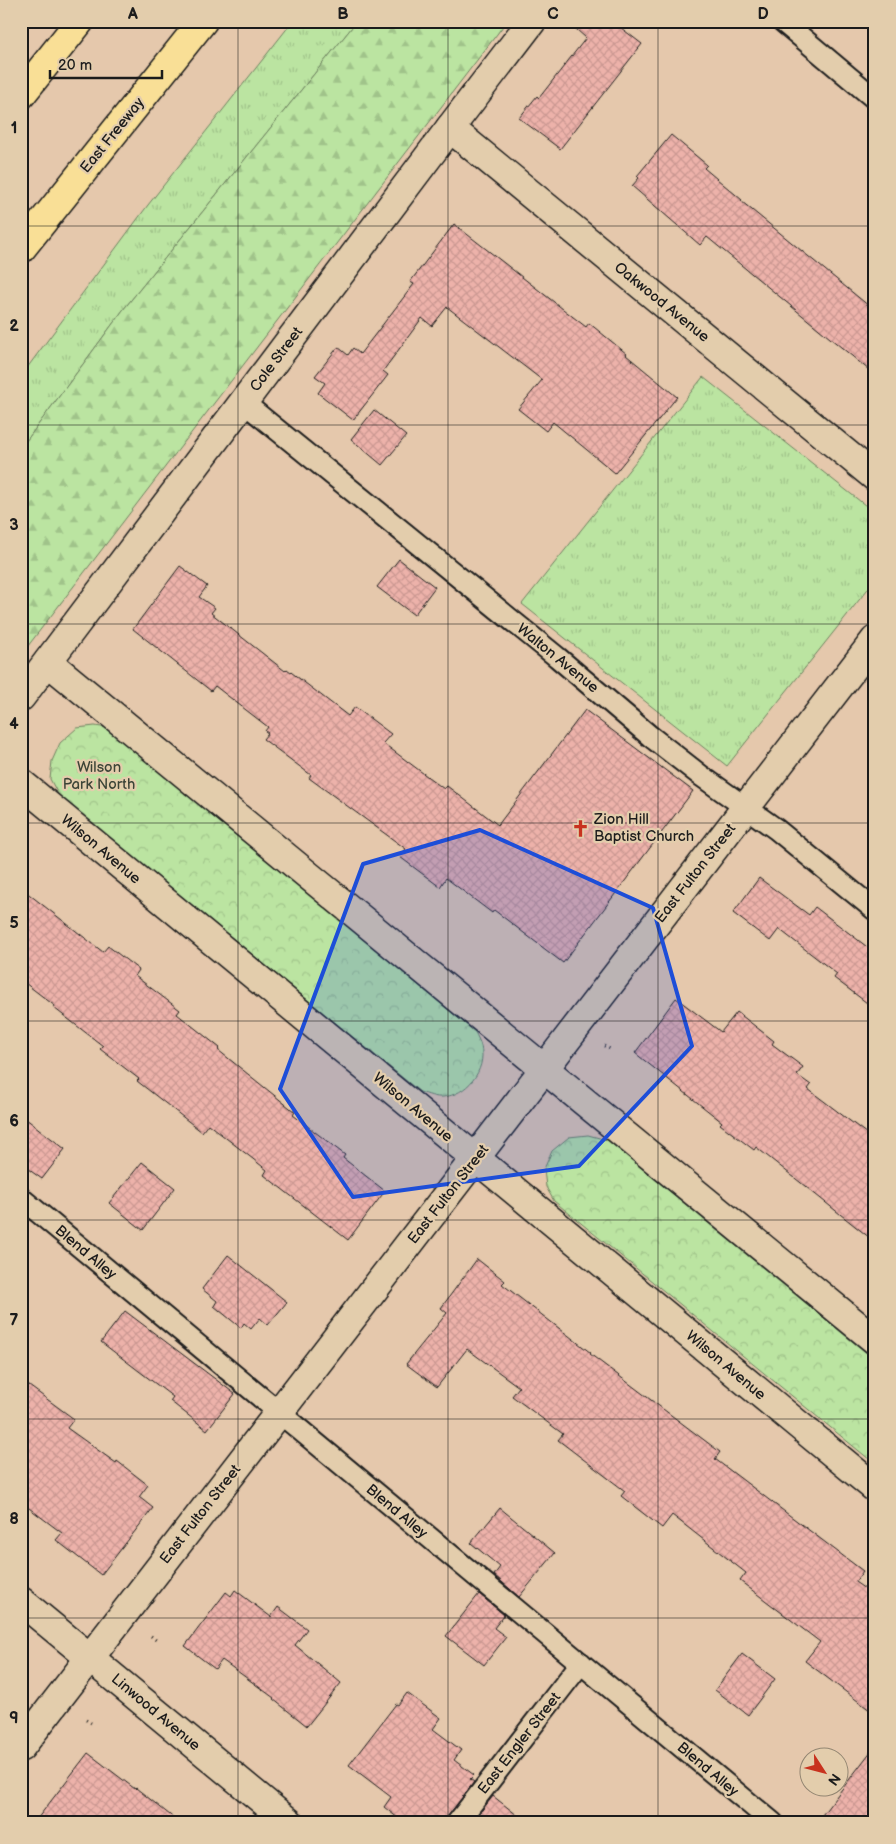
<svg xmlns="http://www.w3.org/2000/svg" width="896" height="1844" viewBox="0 0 896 1844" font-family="'Balsamiq Sans',sans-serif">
  <defs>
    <pattern id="grass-tufts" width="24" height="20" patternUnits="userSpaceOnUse" patternTransform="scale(1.25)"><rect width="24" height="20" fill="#bbe4a1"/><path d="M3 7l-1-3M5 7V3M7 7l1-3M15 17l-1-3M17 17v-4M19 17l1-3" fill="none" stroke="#a0c38a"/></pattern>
    <pattern id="forest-firs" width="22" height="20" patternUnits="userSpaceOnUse" patternTransform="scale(1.25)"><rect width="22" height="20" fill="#bbe4a1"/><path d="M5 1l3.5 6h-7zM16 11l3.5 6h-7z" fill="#a0c38a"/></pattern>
    <pattern id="park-crowns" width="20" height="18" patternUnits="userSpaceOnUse" patternTransform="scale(1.25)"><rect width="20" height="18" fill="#bbe4a1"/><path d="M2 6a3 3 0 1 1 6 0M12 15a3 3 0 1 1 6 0" fill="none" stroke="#a0c38a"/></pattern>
    <pattern id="building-cross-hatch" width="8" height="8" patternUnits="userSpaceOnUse" patternTransform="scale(1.25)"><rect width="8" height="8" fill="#edb2aa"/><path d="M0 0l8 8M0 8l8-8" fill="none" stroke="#cb9892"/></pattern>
  </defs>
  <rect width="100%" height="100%" fill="#e5c8ac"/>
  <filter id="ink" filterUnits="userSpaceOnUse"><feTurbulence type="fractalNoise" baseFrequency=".02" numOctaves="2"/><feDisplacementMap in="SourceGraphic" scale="10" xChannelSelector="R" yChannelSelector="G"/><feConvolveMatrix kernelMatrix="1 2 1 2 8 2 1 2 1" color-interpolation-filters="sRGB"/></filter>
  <g filter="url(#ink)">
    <!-- grass -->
    <g fill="url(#grass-tufts)" stroke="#6c805e">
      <polygon points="293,21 357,21 123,310 21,448 21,376 148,205"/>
      <polygon points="703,377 875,513 875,580 727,766 522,604"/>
    </g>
    <!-- forest -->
    <polygon fill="url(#forest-firs)" stroke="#6c805e" points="357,21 507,21 21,655 21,448 123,310"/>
    <!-- park -->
    <g fill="url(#park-crowns)" stroke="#6c805e">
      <path d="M95,726L108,728L475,1032C477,1036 480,1042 481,1046C487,1071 466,1095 443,1097C436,1098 427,1094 420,1092L59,796L50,779L52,761L60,743L77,728Z"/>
      <polygon points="588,1135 607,1140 875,1360 875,1464 554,1201 546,1187 544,1169 552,1151 569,1137"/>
    </g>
    <!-- building -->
    <g fill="url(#building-cross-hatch)" stroke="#1c1c1c">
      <polygon points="567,21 612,21 642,44 560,149 519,118 537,96 539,98 586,38"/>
      <polygon points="671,135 707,165 704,168 742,200 741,201 875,311 875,375 707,237 700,245 632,186 639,178 637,176"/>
      <polygon points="454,224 586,327 589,323 627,354 626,355 677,397 615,473 553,422 546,431 518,409 542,380 447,307 432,326 422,318 383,371 388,375 353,420 318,393 325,383 315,376 338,347 348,355 353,348 360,354 414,284 410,282"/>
      <polygon points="374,410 406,436 382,465 351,439"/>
      <polygon points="399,559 435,587 414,615 377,587"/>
      <polygon points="180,566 207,586 199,597 215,608 211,613 285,671 287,669 348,716 355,707 391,734 383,743 444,789 447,786 498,825 585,710 693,791 563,963 494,910 492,913 446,878 440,887 400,857 406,849 309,778 311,775 263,739 268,733 265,731 268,727 215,686 211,691 133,629"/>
      <polygon points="759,878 809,915 815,907 875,953 875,1009 834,978 837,974 779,929 770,941 733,913"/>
      <polygon points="21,888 103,952 108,946 139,970 135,976 180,1010 177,1014 220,1048 218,1050 295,1112 293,1115 345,1155 343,1158 385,1191 348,1240 264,1175 267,1170 208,1124 202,1132 137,1081 139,1079 100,1049 103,1046 54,1008 55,1006 21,980"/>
      <polygon points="676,998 721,1032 737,1012 774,1041 772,1044 803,1067 797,1075 811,1085 808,1089 875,1140 875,1242 756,1147 754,1150 720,1124 722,1122 635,1053"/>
      <polygon points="21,1115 65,1149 42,1179 21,1164"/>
      <polygon points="142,1162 175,1188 143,1230 109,1203"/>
      <polygon points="228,1255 287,1302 268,1325 260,1318 251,1329 244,1323 241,1328 214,1306 217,1301 202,1289"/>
      <polygon points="477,1259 505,1281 502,1284 591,1353 590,1354 720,1452 715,1459 863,1571 855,1582 875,1596 875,1714 805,1661 820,1642 740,1581 746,1573 672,1515 662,1528 621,1496 625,1491 558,1440 563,1434 512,1396 519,1387 467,1349 437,1387 406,1364 447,1313 441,1308"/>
      <polygon points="125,1311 235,1394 207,1430 170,1401 173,1397 101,1342"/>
      <polygon points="21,1380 74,1419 67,1428 116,1463 117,1461 148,1485 139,1497 153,1508 101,1575 56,1540 62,1533 21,1502"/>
      <polygon points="500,1508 555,1553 519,1597 494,1575 500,1567 471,1543"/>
      <polygon points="235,1590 271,1617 278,1607 307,1629 295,1645 341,1683 307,1726 273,1699 274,1698 222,1660 215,1669 185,1646 226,1592 231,1596"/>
      <polygon points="479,1594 504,1615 494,1628 506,1637 484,1665 446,1636"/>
      <polygon points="742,1654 775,1679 748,1715 715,1690"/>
      <polygon points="407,1693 441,1718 433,1729 461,1750 454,1760 474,1775 470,1779 474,1782 448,1816 445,1823 404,1823 384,1807 391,1797 349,1765 396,1704 398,1705"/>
      <polygon points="875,1746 875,1823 816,1823"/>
      <polygon points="88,1753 135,1789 136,1788 180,1823 34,1823"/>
      <polygon points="493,1796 527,1823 472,1823"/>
    </g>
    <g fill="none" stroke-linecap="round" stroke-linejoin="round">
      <defs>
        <g id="lane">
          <polyline points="782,21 875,99"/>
          <polyline points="243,402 557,657 650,736 700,775 776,829 875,910"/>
          <polyline points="21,1198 773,1823"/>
          <polyline points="457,1823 581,1663"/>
        </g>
        <g id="street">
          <polyline points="450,128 875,477"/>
          <polyline points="48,662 875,1340"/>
          <polyline points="21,783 875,1488"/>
          <polyline points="21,1601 290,1823"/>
          <polyline points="21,1747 875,640"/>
        </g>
        <polyline id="secondary" points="21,697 450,128 532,21"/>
        <g id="highway">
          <polyline points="21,95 80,21"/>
          <polyline points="21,249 203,21"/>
        </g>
      </defs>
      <!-- lane casing -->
      <use href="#lane" stroke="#1c1c1c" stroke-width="24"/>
      <!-- street casing -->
      <use href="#street" stroke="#1c1c1c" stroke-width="31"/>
      <!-- secondary casing -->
      <use href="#secondary" stroke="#1c1c1c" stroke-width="31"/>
      <!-- highway casing -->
      <use href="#highway" stroke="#1c1c1c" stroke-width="31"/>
      <!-- path -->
      <g stroke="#1c1c1c" stroke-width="3" stroke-dasharray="1 4" stroke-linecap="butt">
        <polyline points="604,1046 610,1049"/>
        <polyline points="151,1636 156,1640"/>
        <polyline points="86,1720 91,1723"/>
      </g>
      <!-- lane -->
      <use href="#lane" stroke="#e3cdac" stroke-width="20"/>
      <!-- street -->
      <use href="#street" stroke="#e3cdac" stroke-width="28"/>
      <!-- secondary -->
      <use href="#secondary" stroke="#e3cdac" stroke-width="28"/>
      <!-- highway -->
      <use href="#highway" stroke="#f9df96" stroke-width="28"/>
    </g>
  </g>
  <!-- marked area -->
  <path fill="#1d4ed8" fill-opacity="0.2" stroke="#1d4ed8" stroke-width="4" stroke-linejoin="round" d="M480,830L653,908L692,1046L579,1166L353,1197L280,1089L363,864Z"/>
  <!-- grid -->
  <path fill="none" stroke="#1c1c1c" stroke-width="1" stroke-opacity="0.55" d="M238,21V1823M448,21V1823M658,21V1823M21,226H875M21,425H875M21,624H875M21,823H875M21,1021H875M21,1220H875M21,1419H875M21,1618H875"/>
  <!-- icons -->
  <defs>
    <symbol id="church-bare" viewBox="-9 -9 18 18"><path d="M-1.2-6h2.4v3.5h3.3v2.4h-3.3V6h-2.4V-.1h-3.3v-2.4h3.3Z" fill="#c8321e" stroke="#e3cdac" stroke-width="2.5" paint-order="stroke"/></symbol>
  </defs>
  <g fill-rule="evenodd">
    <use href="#church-bare" x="568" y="816" width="25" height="25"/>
  </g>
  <g text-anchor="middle" stroke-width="4.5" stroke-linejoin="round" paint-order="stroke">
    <!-- street labels -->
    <g font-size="15" fill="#1c1c1c" stroke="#e3cdac">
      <text transform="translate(112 135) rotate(-51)" y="5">East Freeway</text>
      <text transform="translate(662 302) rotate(39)" y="5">Oakwood Avenue</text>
      <text transform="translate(276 359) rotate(-53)" y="5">Cole Street</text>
      <text transform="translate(558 658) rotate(39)" y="5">Walton Avenue</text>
      <text transform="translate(101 849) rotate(40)" y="5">Wilson Avenue</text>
      <text transform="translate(695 873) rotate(-52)" y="5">East Fulton Street</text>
      <text transform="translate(413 1107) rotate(40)" y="5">Wilson Avenue</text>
      <text transform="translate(448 1194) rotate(-52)" y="5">East Fulton Street</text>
      <text transform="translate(86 1252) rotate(40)" y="5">Blend Alley</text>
      <text transform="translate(726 1365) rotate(40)" y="5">Wilson Avenue</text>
      <text transform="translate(397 1511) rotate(40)" y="5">Blend Alley</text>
      <text transform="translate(200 1514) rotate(-52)" y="5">East Fulton Street</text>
      <text transform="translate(156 1712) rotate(40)" y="5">Linwood Avenue</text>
      <text transform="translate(519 1743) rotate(-52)" y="5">East Engler Street</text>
      <text transform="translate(708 1769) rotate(40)" y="5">Blend Alley</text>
    </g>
    <!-- park labels -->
    <g font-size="15" fill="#3c4437" stroke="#e3cdac">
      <text x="99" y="772">Wilson<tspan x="99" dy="17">Park North</tspan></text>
    </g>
    <!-- poi labels -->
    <g font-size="15" fill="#1c1c1c" stroke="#e3cdac" text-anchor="start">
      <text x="594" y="824">Zion Hill<tspan x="594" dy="17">Baptist Church</tspan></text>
    </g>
  </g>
  <!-- margin -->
  <rect width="896" height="1844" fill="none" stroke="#e3cdac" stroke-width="55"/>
  <!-- north arrow -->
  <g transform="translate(824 1772) rotate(126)"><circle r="24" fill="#e3cdac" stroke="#938672"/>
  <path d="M0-4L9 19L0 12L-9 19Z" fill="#c8321e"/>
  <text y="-8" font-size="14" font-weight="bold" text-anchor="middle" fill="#1c1c1c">N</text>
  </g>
  <!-- scale -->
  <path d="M50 70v8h112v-8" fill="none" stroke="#1c1c1c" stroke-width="2.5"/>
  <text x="58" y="70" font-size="15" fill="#1c1c1c" stroke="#e3cdac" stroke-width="4" paint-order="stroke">20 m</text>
  <rect x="28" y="28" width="840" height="1788" fill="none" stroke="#1c1c1c" stroke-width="2"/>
  <g font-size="16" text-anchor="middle" font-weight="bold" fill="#1c1c1c">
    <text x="133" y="19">A</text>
    <text x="343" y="19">B</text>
    <text x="553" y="19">C</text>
    <text x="763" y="19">D</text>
    <text x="14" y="133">1</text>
    <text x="14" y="331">2</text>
    <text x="14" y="530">3</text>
    <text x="14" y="729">4</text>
    <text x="14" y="928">5</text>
    <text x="14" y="1126">6</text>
    <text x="14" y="1325">7</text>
    <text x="14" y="1524">8</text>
    <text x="14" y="1723">9</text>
  </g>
</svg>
